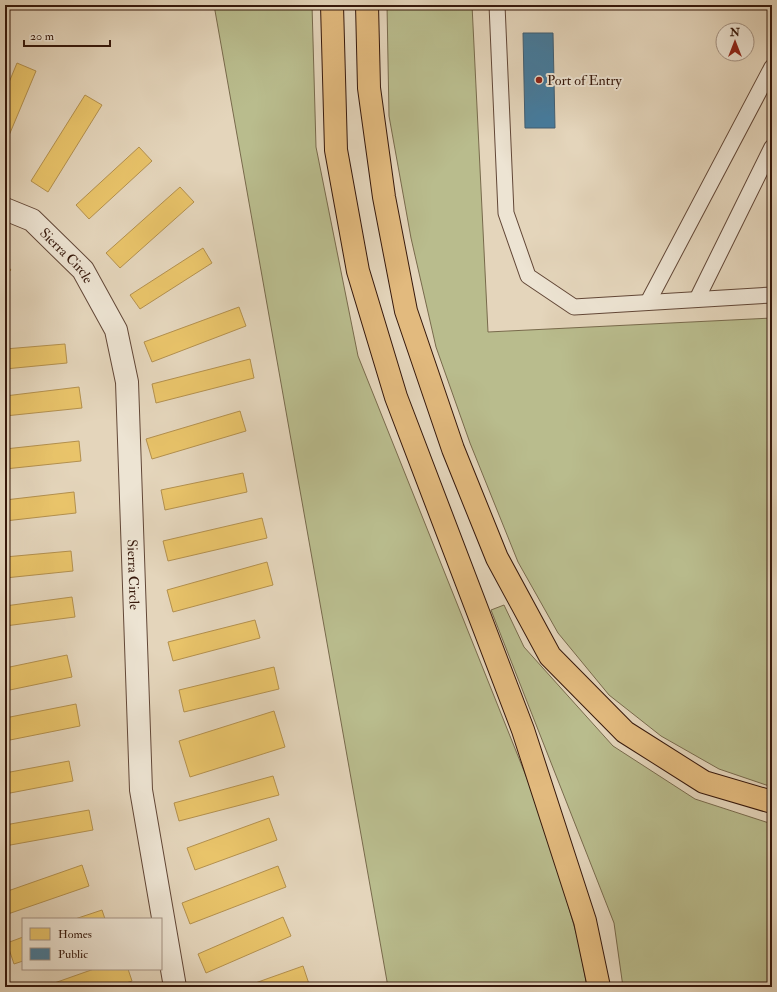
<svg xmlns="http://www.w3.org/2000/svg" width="777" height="992" viewBox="0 0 777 992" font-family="'IM FELL Double Pica',serif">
  <rect width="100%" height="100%" fill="#e4d5bb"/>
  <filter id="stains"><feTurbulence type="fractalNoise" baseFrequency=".005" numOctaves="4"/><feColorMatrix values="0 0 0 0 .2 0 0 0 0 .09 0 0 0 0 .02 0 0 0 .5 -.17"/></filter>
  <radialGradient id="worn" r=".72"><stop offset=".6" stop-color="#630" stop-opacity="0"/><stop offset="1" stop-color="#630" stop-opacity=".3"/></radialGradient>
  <!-- green -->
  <g fill="#b9bc8d" stroke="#786a4c">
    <polygon points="214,5 312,5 316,147 358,356 544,821 579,943 587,987 388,987"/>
    <polygon points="387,5 472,5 488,332 772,318 772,787 719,769 661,736 609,695 558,633 518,562 470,443 436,347 411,238 389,116"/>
    <polygon points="504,605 524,647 613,746 695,799 772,824 772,987 623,987 614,923 491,610"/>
  </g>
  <!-- homes -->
  <g fill="#e9c46a" stroke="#b3904e">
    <polygon points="17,63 36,71 5,145 5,92"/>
    <polygon points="85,95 102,105 48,192 31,181"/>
    <polygon points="139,147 152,161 89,219 76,205"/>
    <polygon points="180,187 194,202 120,268 106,253"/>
    <polygon points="203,248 212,263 140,309 130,295"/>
    <polygon points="5,263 11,270 5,275"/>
    <polygon points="239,307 246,326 152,362 144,342"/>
    <polygon points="65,344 67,363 5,369 5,349"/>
    <polygon points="250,359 254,378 156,403 152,384"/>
    <polygon points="79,387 82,408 5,416 5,396"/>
    <polygon points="240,411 246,431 152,459 146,439"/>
    <polygon points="79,441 81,461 5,469 5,449"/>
    <polygon points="243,473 247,492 165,510 161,490"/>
    <polygon points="74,492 76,513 5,521 5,500"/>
    <polygon points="262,518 267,538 168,561 163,541"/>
    <polygon points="71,551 73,571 5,578 5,557"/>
    <polygon points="267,562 273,585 173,612 167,590"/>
    <polygon points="72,597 75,617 5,626 5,606"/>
    <polygon points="255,620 260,638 173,661 168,642"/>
    <polygon points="67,655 72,677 5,691 5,668"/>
    <polygon points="274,667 279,689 184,712 179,690"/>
    <polygon points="76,704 80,726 5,741 5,718"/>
    <polygon points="274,711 285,747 190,777 179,741"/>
    <polygon points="69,761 73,781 5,794 5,773"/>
    <polygon points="273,776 279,795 179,821 174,803"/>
    <polygon points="89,810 93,830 5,846 5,825"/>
    <polygon points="269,818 277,840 195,870 187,848"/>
    <polygon points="82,865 89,886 5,915 5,892"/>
    <polygon points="278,866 286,887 190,924 182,903"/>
    <polygon points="102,910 105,919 75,919"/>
    <polygon points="283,917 291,936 206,973 198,954"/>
    <polygon points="23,937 23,961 14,964 7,943"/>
    <polygon points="303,966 310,987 244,987"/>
    <polygon points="94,969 128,969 132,981 114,987 43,987"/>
  </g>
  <!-- public -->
  <polygon fill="#457b9d" stroke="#405d71" points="523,33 553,33 555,128 525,128"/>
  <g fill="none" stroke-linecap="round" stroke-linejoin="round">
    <defs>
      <g id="lane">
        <polyline points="497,5 506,213 528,276 574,307 772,295"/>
        <polyline points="697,299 772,147"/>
        <polyline points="648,302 772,67"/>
      </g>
      <g id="street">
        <path id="s1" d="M5,209L32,220L83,270L116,330L127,382L141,790L175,987"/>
      </g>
      <g id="highway">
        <polyline points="332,5 336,150 358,271 396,397 523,730 585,921 599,987"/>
        <polyline points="367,5 369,88 384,197 406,311 453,449 497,558 550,656 625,732 704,782 772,802"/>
      </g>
    </defs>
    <!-- lane casing -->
    <use href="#lane" stroke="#624737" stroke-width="17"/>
    <!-- street casing -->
    <use href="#street" stroke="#624737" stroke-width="24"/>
    <!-- highway casing -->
    <use href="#highway" stroke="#36180b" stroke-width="24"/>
    <!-- lane -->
    <use href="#lane" stroke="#ede4d3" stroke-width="15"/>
    <!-- street -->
    <use href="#street" stroke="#ede4d3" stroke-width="22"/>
    <!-- highway -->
    <use href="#highway" stroke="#e2ba7e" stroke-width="22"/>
  </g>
  <!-- markers -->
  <circle fill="#8f2418" stroke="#ede4d3" stroke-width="1.5" cx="539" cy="80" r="4"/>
  <g text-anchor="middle" stroke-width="4" stroke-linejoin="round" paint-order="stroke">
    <!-- poi labels -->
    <g font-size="14" fill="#36180b" stroke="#ede4d3" text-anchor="start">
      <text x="547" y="85">Port of Entry</text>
    </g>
    <!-- street labels -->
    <g font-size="14" fill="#36180b" stroke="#ede4d3">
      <text dy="5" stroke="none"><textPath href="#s1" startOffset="79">Sierra Circle</textPath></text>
      <text dy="5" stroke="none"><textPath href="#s1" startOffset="415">Sierra Circle</textPath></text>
    </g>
  </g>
  <!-- margin -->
  <rect width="777" height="992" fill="none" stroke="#e4d5bb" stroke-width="20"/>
  <rect x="6" y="6" width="765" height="980" fill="none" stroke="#36180b" stroke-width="2"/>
  <rect x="10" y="10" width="757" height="972" fill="none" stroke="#36180b"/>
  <!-- legend -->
  <rect x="22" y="918" width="140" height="52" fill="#ede4d3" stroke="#a49283"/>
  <rect x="30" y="928" width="20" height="12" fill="#e9c46a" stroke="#a49283"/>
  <text x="58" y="938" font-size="12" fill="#36180b">Homes</text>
  <rect x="30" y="948" width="20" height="12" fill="#457b9d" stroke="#a49283"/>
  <text x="58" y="958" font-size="12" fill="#36180b">Public</text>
  <!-- north arrow -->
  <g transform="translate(735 42)"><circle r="19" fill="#ede4d3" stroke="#a49283"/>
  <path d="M0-3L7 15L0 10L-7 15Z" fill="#8f2418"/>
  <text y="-6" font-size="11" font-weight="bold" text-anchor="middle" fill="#36180b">N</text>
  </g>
  <!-- scale -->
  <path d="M24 40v6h86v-6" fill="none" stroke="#36180b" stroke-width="2"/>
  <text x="30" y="40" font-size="12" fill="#36180b" stroke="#ede4d3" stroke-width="3" paint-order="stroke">20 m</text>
  <rect width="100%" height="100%" filter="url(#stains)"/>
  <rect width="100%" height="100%" fill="url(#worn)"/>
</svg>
